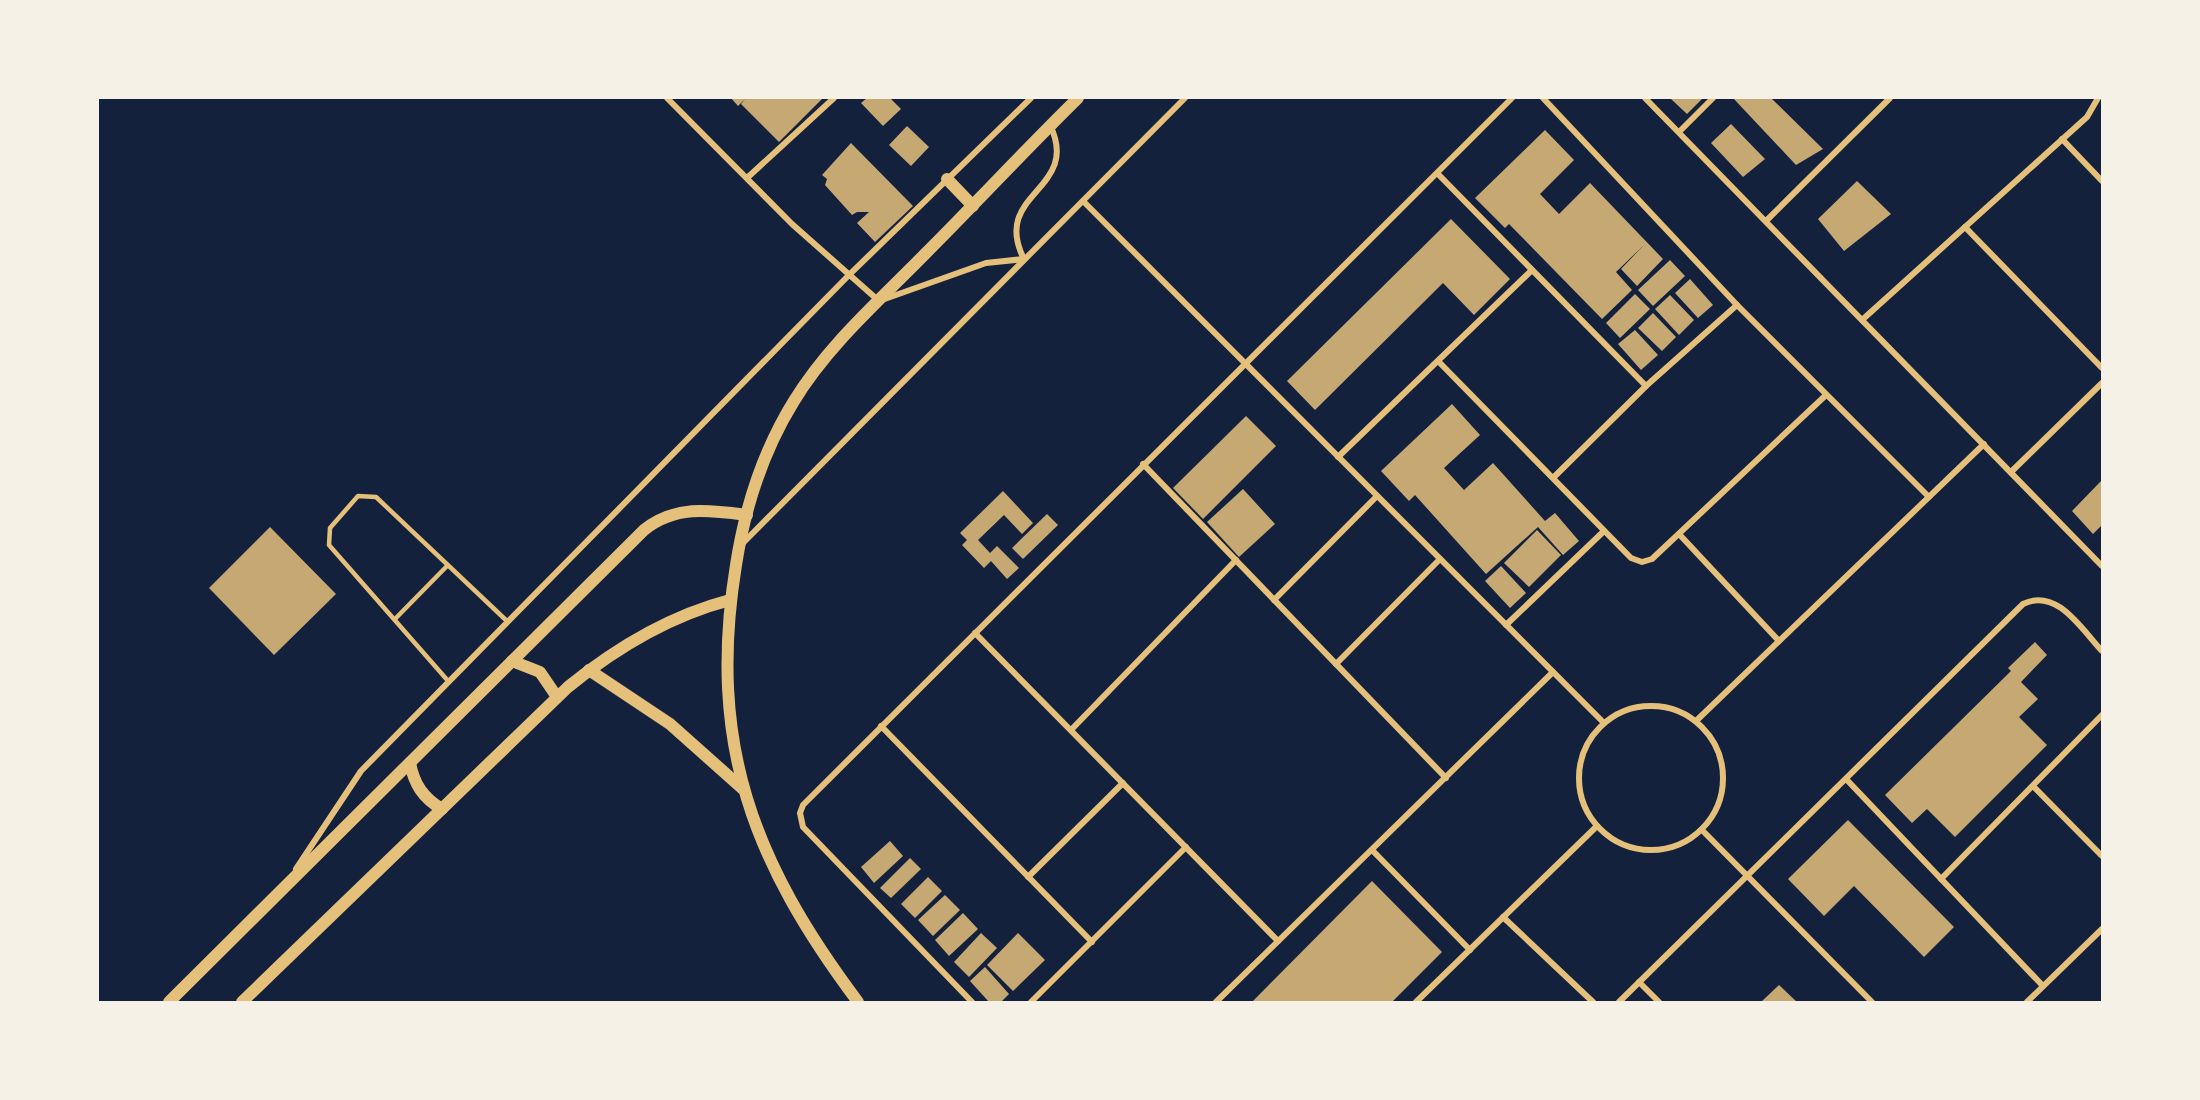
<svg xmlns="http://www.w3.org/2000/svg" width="2200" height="1100" viewBox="0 0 2200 1100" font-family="'Fira Sans',sans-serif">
  <rect width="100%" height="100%" fill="#14213d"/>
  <!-- building -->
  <g fill="#c6a872">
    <polygon points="731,98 823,98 779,142 741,104 745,99 738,106"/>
    <polygon points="867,98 890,98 901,109 883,126 861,103"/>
    <polygon points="1670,98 1703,98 1687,114"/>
    <polygon points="1733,98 1771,98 1823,149 1796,165"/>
    <polygon points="1731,124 1765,159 1743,177 1711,143"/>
    <polygon points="907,126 929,147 911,166 889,145"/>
    <polygon points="1545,130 1574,160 1540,194 1559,214 1590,183 1663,259 1637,286 1621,269 1644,245 1616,272 1632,290 1602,319 1509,224 1505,228 1475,198"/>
    <polygon points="851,143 913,206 875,242 857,223 869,212 857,212 852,215 825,185 827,179 822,175"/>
    <polygon points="1857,181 1891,214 1844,251 1818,219"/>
    <polygon points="1451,219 1510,279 1474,315 1443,283 1315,410 1287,381"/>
    <polygon points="1670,260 1685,276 1653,306 1638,290"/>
    <polygon points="1690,279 1713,305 1698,318 1675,293"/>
    <polygon points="1635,294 1650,309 1620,338 1606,323"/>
    <polygon points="1670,295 1694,320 1679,335 1655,309"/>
    <polygon points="1653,313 1676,337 1662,351 1638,328"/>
    <polygon points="1635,330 1658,355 1641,370 1618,344"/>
    <polygon points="1452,404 1480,435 1444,468 1464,490 1493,463 1545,521 1555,513 1579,541 1563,555 1538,527 1486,574 1415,495 1409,501 1381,471"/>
    <polygon points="1246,416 1276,446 1203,519 1173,488"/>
    <polygon points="2102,480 2102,525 2093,534 2072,511"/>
    <polygon points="1243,489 1275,524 1239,557 1207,522"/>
    <polygon points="1003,491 1033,523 1022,534 1004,515 978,540 990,553 997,546 1019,568 1007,579 991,561 984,568 962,545 967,540 960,533"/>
    <polygon points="1047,514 1058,525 1023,559 1012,548"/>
    <polygon points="270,527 336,594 274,655 209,588"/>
    <polygon points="1537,530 1561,555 1529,587 1504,563"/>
    <polygon points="1501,566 1526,593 1510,608 1485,581"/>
    <polygon points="2035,642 2047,655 2021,682 2038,699 2019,717 2047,745 1955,837 1927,809 1912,823 1885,795 2011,671 2008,668"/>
    <polygon points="1848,820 1954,927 1924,957 1854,886 1824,916 1788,879"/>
    <polygon points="890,841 903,856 874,883 861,867"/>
    <polygon points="910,858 921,869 891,898 880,888"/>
    <polygon points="928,877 942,891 915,918 901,904"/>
    <polygon points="1372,881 1442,952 1392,1002 1252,1002"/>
    <polygon points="945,895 960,910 933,936 918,920"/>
    <polygon points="963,913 978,929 949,956 935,940"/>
    <polygon points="981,933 997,948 969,977 954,962"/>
    <polygon points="1018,933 1045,960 1013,991 987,965"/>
    <polygon points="985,967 1009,994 1001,1002 989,1002 970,981"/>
    <polygon points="1779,985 1797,1002 1761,1002"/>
  </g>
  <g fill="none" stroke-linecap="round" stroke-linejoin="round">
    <!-- service -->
    <g stroke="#e5c07b" stroke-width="4.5">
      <polyline points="395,619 447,566"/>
      <polyline points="449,682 329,545 330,528 358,496 376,497 508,622"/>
    </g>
    <!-- minor -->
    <g stroke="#e5c07b" stroke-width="6">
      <path d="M667,98L792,224L879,301L986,263L1024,259C990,192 1082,191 1050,125"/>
      <polyline points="1543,98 1737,305 1929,497"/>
      <polyline points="1645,98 2102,566"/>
      <polyline points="1679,132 1713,98"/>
      <polyline points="2062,139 2102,181"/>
      <polyline points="1438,174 1646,386"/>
      <polyline points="747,178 834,98"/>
      <polyline points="1083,201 1604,723"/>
      <polyline points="1766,221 1890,98"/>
      <polyline points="1965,227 2102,368"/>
      <polyline points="1862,320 2087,117 2098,98"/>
      <polyline points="1439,362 1631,558 1642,562 1652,559 1826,395"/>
      <polyline points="1338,457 1532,270"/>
      <polyline points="1143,464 1446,778"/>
      <polyline points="2011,472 2102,383"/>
      <polyline points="1553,478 1646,386 1737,305"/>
      <polyline points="1679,534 1779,641"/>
      <polyline points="741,545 1185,98"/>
      <polyline points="1274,600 1377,496"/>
      <polyline points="1506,625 1604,531"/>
      <polyline points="975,633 1278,941"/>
      <polyline points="1336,664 1440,559"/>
      <circle cx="1651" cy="778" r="72"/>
      <polyline points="1696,721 1984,444"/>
      <polyline points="881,726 1092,942"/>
      <polyline points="1071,730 1236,560"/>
      <polyline points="1847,780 2043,986"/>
      <polyline points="2033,786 2102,856"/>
      <polyline points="1702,830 1872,1002"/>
      <polyline points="1372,850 1470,950"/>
      <polyline points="296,869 361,771 849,275 1031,98"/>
      <polyline points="1028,877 1123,783"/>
      <polyline points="1941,879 2102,715"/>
      <polyline points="1503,917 1593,1002"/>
      <polyline points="1639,982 1659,1002"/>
      <polyline points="972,1002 803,827 800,813 803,805 1512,98"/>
      <polyline points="1031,1002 1186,847"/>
      <polyline points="1216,1002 1553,672"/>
      <polyline points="1416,1002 1597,826"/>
      <path d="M1619,1002L2023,604C2057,587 2082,630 2102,651"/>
      <polyline points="2027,1002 2102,929"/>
    </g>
    <!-- secondary -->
    <g stroke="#e5c07b" stroke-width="12">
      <polyline points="947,179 973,206"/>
      <polyline points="512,661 540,672 557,697"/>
      <polyline points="589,670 670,724 743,789"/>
      <path d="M410,763C414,784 423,798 442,809"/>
      <path d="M169,1002L644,530C675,505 709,510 747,515"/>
      <path d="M242,1002L568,687C617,647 669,616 730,600"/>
      <path d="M858,1002C753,862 707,743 736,565C745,507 763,451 794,401C828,345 880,300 925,254C977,202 1026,149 1078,98"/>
    </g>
  </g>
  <!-- border -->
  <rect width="2200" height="1100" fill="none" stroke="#f6f1e7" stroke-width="198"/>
</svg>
